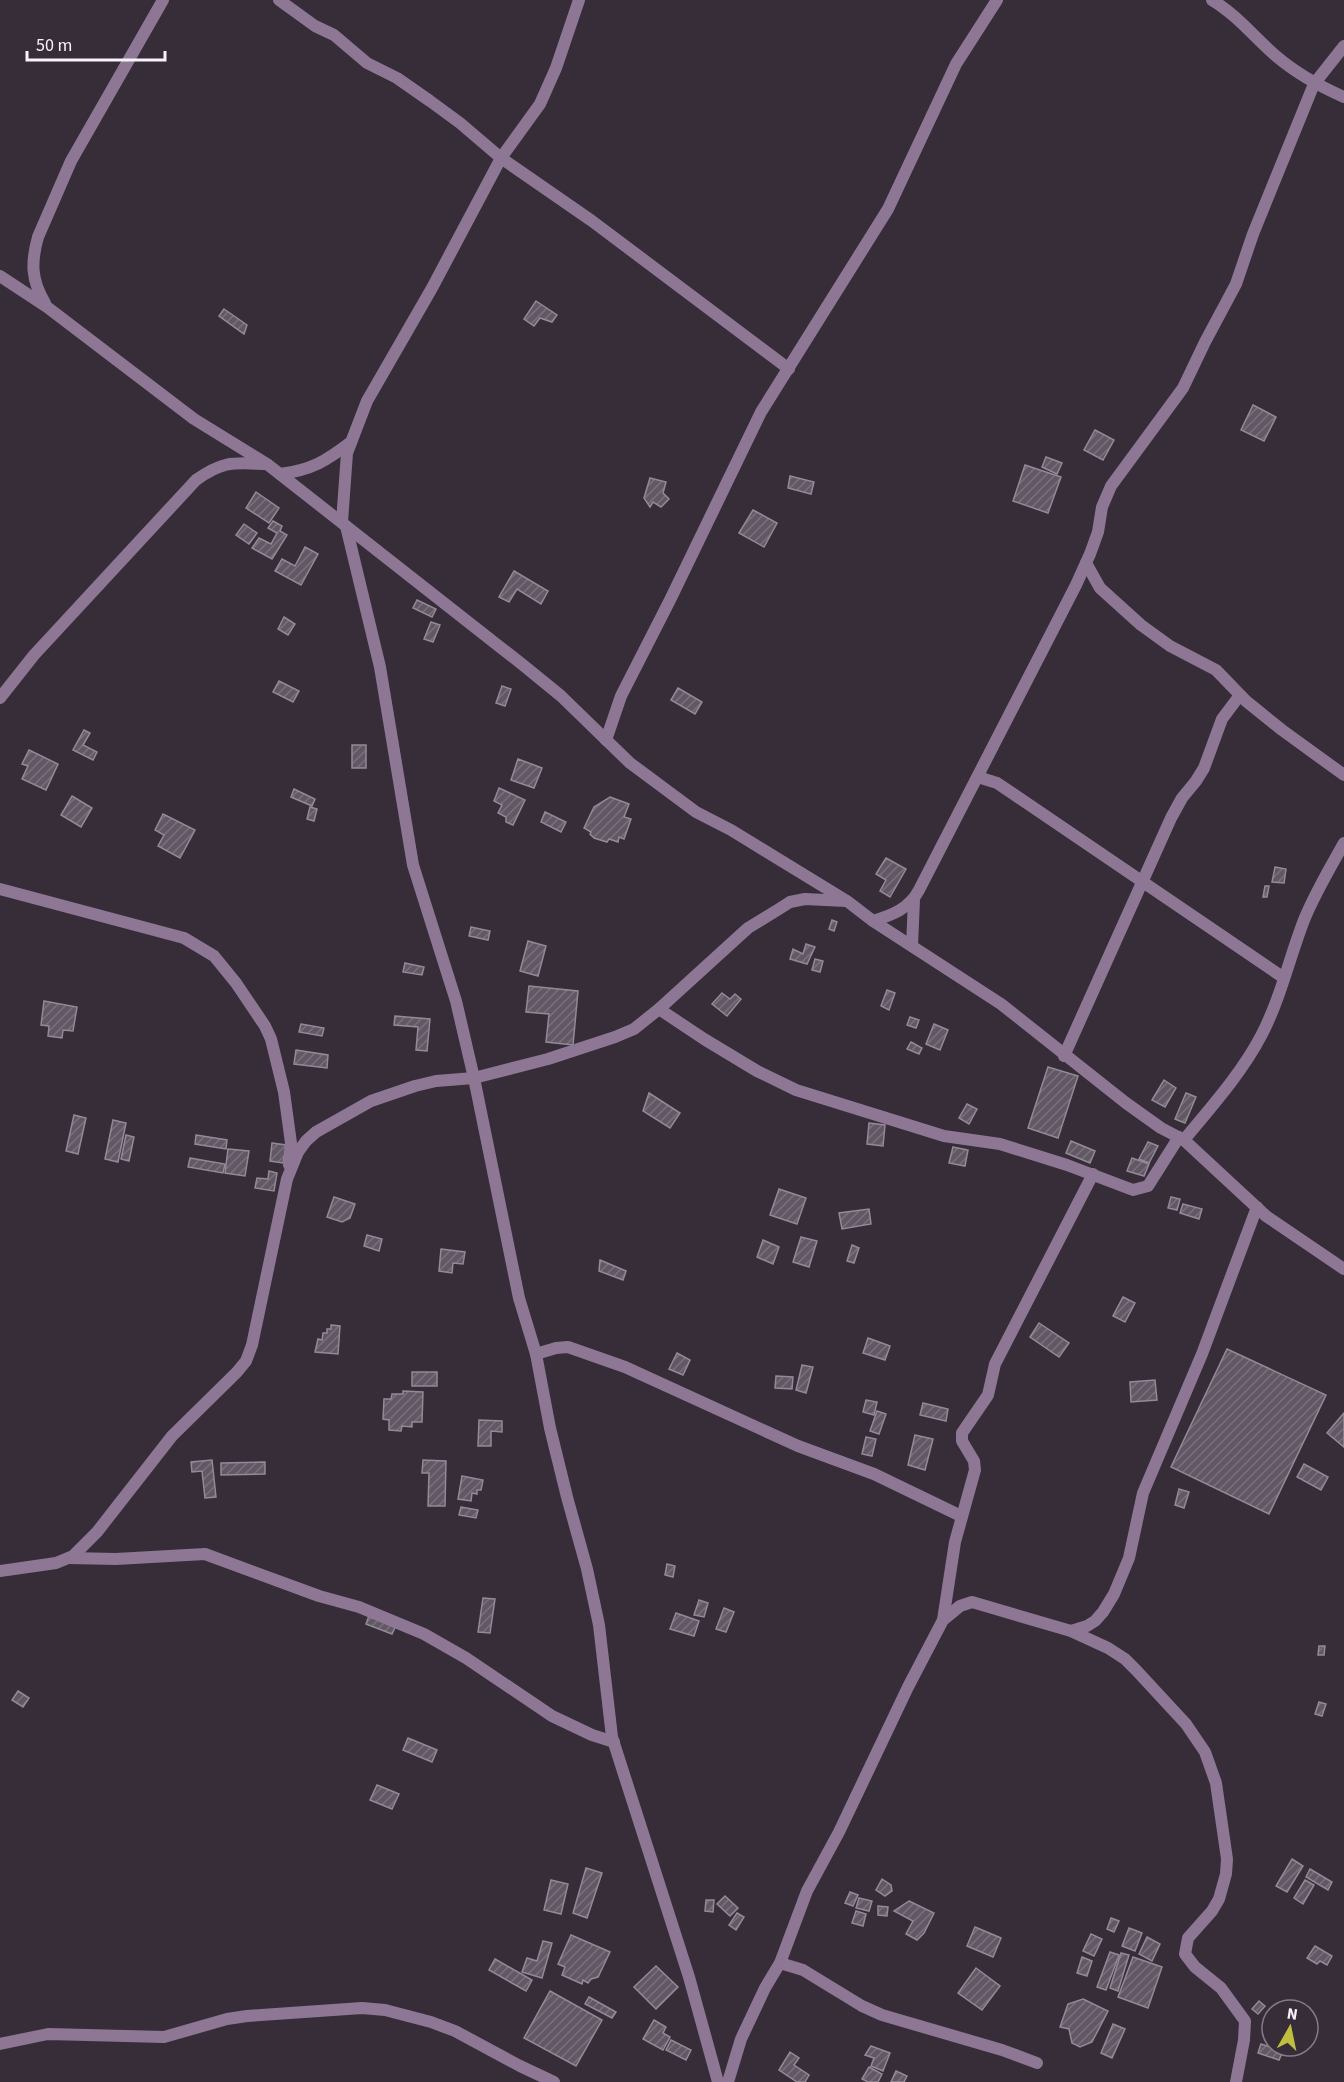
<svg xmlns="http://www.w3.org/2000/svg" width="1344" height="2082" viewBox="0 0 1344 2082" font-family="'Source Sans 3',sans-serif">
  <defs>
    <pattern id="building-hatch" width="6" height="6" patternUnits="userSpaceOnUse" patternTransform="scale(1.5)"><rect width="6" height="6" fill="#625865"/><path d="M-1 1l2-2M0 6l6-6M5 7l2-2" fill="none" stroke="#79707c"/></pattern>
  </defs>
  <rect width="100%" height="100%" fill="#362d39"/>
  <!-- building -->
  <g fill="url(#building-hatch)" stroke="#948997" stroke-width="1.5">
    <polygon points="536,301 557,315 552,322 540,318 534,326 524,319"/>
    <polygon points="224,309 247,325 244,334 219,316"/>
    <polygon points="1253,405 1276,417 1264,441 1241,430"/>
    <polygon points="1095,430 1114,440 1103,460 1084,450"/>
    <polygon points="1046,457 1062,463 1057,474 1042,467"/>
    <polygon points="1025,465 1061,477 1048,513 1013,501"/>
    <polygon points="790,476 814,482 811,494 788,488"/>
    <polygon points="650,478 666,482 663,493 669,499 661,507 653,502 650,507 644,498"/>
    <polygon points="256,492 279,508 269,523 246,508"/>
    <polygon points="753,510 777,523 764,547 739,533"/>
    <polygon points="273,521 282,526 280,531 287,535 272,559 252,548 259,538 271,544 277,533 268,528"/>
    <polygon points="244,524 257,533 249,544 236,535"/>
    <polygon points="305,547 318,554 301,585 275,571 282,559 295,566"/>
    <polygon points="514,571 548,591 541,604 517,589 509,602 499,597"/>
    <polygon points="417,600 436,609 432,617 413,608"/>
    <polygon points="284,617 295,624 288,635 278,629"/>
    <polygon points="431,622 440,625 433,642 424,639"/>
    <polygon points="279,681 299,691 293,702 273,692"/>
    <polygon points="502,686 511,689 505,706 496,703"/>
    <polygon points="678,688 702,702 695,714 671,700"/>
    <polygon points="84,730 90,733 83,745 97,752 93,760 73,750"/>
    <rect x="352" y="745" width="14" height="23"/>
    <polygon points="29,750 58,764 46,790 22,779 28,766 22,764"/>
    <polygon points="518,759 542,768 534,788 511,780"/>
    <polygon points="499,788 525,800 513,825 506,822 506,817 498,813 502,805 494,801"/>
    <polygon points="294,789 315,799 312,806 291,797"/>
    <polygon points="72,796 92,808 81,827 61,815"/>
    <polygon points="610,797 629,804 624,817 631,819 624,839 619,837 618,842 609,839 607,842 594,838 590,834 591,832 584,828 594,807"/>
    <polygon points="310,807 317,809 314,821 307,819"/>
    <polygon points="545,812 566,822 561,832 541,822"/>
    <polygon points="163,814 195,830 180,858 158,846 164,835 155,830"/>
    <polygon points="886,858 906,869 890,897 880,891 886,880 876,874"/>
    <polygon points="1275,867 1286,869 1284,883 1272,882"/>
    <polygon points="1265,886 1269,886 1267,897 1263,897"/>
    <polygon points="832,920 837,922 834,931 829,929"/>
    <polygon points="471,927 490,931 488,940 469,936"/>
    <polygon points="528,941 546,946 538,976 520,971"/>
    <polygon points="806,944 815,947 807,964 790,959 793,949 803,954"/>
    <polygon points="815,959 823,961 820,972 812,970"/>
    <polygon points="405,963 424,967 422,975 403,972"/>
    <polygon points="529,986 578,991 573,1045 546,1042 549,1014 526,1012"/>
    <polygon points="887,990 895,993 889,1010 881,1006"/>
    <polygon points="722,993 730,999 735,994 741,999 727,1016 712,1004"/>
    <polygon points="44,1001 77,1007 73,1031 63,1030 62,1038 48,1036 49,1026 41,1025"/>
    <polygon points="395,1016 430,1019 427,1051 416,1050 418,1027 394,1025"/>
    <polygon points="910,1017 919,1020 916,1028 907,1025"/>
    <polygon points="301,1024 324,1028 322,1036 299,1032"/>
    <polygon points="934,1024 948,1030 940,1050 926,1044"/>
    <polygon points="911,1042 922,1048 919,1054 907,1049"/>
    <polygon points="296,1050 328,1055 327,1068 294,1064"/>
    <polygon points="1048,1067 1078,1076 1058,1138 1028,1128"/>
    <polygon points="1164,1080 1176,1088 1165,1107 1152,1100"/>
    <polygon points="649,1093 680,1113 670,1128 643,1111"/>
    <polygon points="1186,1093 1196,1097 1185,1123 1175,1119"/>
    <polygon points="967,1104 977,1109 969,1124 959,1118"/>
    <polygon points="74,1115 86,1118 78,1154 66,1151"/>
    <polygon points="113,1120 126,1123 118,1162 105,1159"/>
    <polygon points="869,1123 885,1125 883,1146 867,1144"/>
    <polygon points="126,1135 134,1137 129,1161 121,1159"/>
    <polygon points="196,1135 227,1140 226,1149 195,1144"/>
    <polygon points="1071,1141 1095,1151 1090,1163 1066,1153"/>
    <polygon points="1148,1142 1158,1146 1149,1163 1139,1159"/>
    <polygon points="272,1143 286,1145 283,1163 270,1161"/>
    <polygon points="953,1147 968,1150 965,1166 949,1163"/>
    <polygon points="228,1149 249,1151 245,1176 225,1173"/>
    <polygon points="190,1158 225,1164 223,1173 188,1167"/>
    <polygon points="1132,1158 1149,1164 1144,1176 1127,1171"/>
    <polygon points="269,1171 277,1173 274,1191 255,1188 257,1178 268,1179"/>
    <polygon points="779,1189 806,1198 797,1224 770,1215"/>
    <polygon points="334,1197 355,1204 350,1218 342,1222 327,1217"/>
    <polygon points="1171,1197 1180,1199 1177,1210 1168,1208"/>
    <polygon points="1183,1204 1202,1209 1199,1219 1180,1213"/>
    <polygon points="869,1209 871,1224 842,1229 839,1213"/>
    <polygon points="367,1235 382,1239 379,1251 364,1246"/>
    <polygon points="801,1237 817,1241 809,1267 793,1262"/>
    <polygon points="763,1240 779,1247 773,1264 757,1257"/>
    <polygon points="852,1245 859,1248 854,1263 847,1261"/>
    <polygon points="441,1249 465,1252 463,1264 453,1263 452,1273 439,1271"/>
    <polygon points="600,1260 626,1271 623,1280 599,1271"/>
    <polygon points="1123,1297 1135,1303 1125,1322 1113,1316"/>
    <polygon points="1039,1323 1069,1343 1059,1357 1030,1337"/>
    <polygon points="331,1325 340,1326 338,1354 315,1352 318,1339 322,1340 323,1333 327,1333 327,1329 331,1329"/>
    <polygon points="868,1338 890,1346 885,1360 863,1353"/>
    <polygon points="1227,1349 1326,1395 1269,1514 1171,1467"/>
    <polygon points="677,1353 690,1360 683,1375 669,1369"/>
    <polygon points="802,1365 813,1367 806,1393 796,1390"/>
    <rect x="412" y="1372" width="25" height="14"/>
    <polygon points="776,1376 793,1377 792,1389 775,1388"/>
    <polygon points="1155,1380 1157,1400 1131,1402 1130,1382"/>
    <polygon points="403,1391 423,1392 422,1422 412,1422 412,1427 402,1426 401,1431 389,1430 389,1420 383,1419 384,1399 391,1399 392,1394 403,1394"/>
    <polygon points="866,1400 877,1402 874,1415 863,1412"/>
    <polygon points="923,1403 948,1409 946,1421 920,1415"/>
    <polygon points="877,1411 886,1414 879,1434 870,1431"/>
    <polygon points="1344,1413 1344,1447 1327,1433"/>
    <polygon points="479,1420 502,1421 502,1432 491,1431 491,1446 478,1446"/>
    <polygon points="915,1435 933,1439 925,1470 908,1465"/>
    <polygon points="866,1437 876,1439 872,1456 862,1454"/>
    <polygon points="212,1460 216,1497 205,1498 202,1471 192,1472 191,1462"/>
    <polygon points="423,1460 446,1461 445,1506 428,1506 429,1473 422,1473"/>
    <polygon points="265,1462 265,1474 221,1475 221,1463"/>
    <polygon points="1304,1464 1328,1477 1321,1490 1297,1477"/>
    <polygon points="462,1476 483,1480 481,1490 477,1490 477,1494 472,1493 471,1501 458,1499"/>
    <polygon points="1179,1489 1189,1492 1184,1508 1175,1505"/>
    <polygon points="461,1507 478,1510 476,1518 459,1515"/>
    <polygon points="667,1564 675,1566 673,1577 665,1575"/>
    <polygon points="483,1598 495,1599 490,1633 478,1632"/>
    <polygon points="699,1600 708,1603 704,1617 694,1615"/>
    <polygon points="724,1608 734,1612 726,1632 716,1629"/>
    <polygon points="371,1610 398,1621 392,1634 366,1624"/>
    <polygon points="676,1613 699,1621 694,1636 670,1629"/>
    <polygon points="1319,1646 1325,1646 1324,1655 1318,1655"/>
    <polygon points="18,1691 29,1698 23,1707 12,1700"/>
    <polygon points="1319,1702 1326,1704 1322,1716 1315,1714"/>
    <polygon points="408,1738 437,1750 432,1762 403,1750"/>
    <polygon points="377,1785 399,1794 392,1809 370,1800"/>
    <polygon points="1292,1859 1303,1866 1287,1892 1276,1886"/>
    <polygon points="586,1868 602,1873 587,1918 573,1913"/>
    <polygon points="1310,1869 1332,1882 1328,1890 1306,1877"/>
    <polygon points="882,1879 891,1885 892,1891 885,1896 876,1890"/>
    <polygon points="551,1880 568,1884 561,1914 544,1910"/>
    <polygon points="1305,1880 1314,1885 1303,1904 1294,1898"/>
    <polygon points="850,1892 858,1895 853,1906 845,1903"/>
    <polygon points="725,1896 738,1908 730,1916 717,1904"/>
    <polygon points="859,1898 872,1901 869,1911 856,1908"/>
    <polygon points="706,1900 714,1900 713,1912 705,1911"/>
    <polygon points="909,1901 934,1913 924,1933 917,1940 906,1934 913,1921 894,1911"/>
    <polygon points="878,1906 888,1907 887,1916 878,1915"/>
    <polygon points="856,1911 866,1914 863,1926 852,1923"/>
    <polygon points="737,1913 744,1917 736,1930 729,1925"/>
    <polygon points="1111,1918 1119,1921 1114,1932 1107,1929"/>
    <polygon points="975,1927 1001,1938 993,1957 967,1946"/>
    <polygon points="1129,1928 1142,1933 1135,1951 1122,1946"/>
    <polygon points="1091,1934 1102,1939 1094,1956 1083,1951"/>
    <polygon points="571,1935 610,1952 598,1977 591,1979 588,1983 583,1980 582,1984 562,1975 565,1967 558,1964"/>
    <polygon points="1147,1937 1160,1944 1152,1961 1139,1954"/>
    <polygon points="543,1941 552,1943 542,1978 522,1972 527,1958 537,1961"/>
    <polygon points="1315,1946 1332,1956 1327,1965 1320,1961 1317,1964 1307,1958"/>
    <polygon points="1110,1952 1119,1955 1106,1990 1097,1987"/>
    <polygon points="1121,1953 1129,1955 1118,1991 1110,1988"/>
    <polygon points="1082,1957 1092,1961 1087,1976 1077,1973"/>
    <polygon points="1133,1957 1162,1967 1148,2008 1118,1997"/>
    <polygon points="495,1959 532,1980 526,1991 489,1970"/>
    <polygon points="656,1966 678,1987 656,2009 634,1987"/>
    <polygon points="976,1968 1000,1986 982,2010 958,1993"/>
    <polygon points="550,1991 602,2020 576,2066 524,2038"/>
    <polygon points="589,1997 616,2012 612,2018 585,2004"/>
    <polygon points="1083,1999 1108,2011 1092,2042 1080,2047 1072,2043 1069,2029 1060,2027 1068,2004"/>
    <polygon points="1259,2001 1265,2006 1258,2014 1252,2009"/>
    <polygon points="654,2020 666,2027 663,2033 670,2037 663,2050 643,2039"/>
    <polygon points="1113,2024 1125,2029 1112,2058 1101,2053"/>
    <polygon points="671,2040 691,2050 686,2060 666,2050"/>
    <polygon points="1261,2044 1283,2051 1279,2060 1258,2053"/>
    <polygon points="871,2046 890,2053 883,2071 871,2066 874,2058 865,2055"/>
    <polygon points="790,2052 799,2058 794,2065 809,2075 805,2082 797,2082 779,2070"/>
    <polygon points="869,2067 882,2074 878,2082 868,2082 862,2079"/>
    <polygon points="896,2071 907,2076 904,2082 891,2082"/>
  </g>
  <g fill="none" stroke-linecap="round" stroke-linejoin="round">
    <!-- street -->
    <g stroke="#8e7794" stroke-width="12">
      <polyline points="279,0 315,26 334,35 367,63 397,78 430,101 460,123 501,158 592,221 789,369"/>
      <path d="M1212,0C1237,15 1254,37 1276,56C1297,74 1319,86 1344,97"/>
      <polyline points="0,276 47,307 194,419 267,464 523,665 561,696 630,763 696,812 731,830 847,901 873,921 1001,1004 1126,1103 1161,1128 1184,1140 1266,1216 1344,1269"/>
      <path d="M45,303C31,280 31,262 38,237L71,161L163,0"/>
      <path d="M280,474C312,470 326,461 351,442"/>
      <polyline points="342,522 347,453 367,401 432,288 501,158 540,104 556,68 579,0"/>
      <polyline points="346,526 380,667 413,865 456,1001 474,1078 519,1298 536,1354 550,1428 567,1497 587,1569 599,1625 612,1737 689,1977 718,2082"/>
      <polyline points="1086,563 1100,588 1141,625 1170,646 1216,670 1246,701 1282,730 1344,775"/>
      <path d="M0,698L34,655L196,480C224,460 234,463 266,464"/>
      <polyline points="606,740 621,696 670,600 761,412 888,209 956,64 997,0"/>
      <polyline points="978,777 997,783 1009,791 1284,978"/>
      <polyline points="0,889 184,938 214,956 236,983 265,1026 271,1039 284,1092 291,1143 289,1165"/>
      <path d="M873,921C892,915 909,909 919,890L1076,585L1090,554L1098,532L1102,507L1111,486L1183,388L1205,342L1236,284L1253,234L1314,84L1344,46"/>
      <polyline points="912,946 914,900"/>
      <polyline points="659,1009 704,1039 757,1071 796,1090 944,1136 1000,1144 1067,1165 1133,1190 1148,1186 1179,1137"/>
      <polyline points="1064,1056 1171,818 1182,798 1196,781 1204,768 1222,719 1240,695"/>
      <path d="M1184,1140C1211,1107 1241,1074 1261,1036C1280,1000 1289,959 1304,920C1315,893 1330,868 1344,843"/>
      <polyline points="536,1354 556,1348 568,1347 625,1367 798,1446 874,1474 961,1516"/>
      <polyline points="69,1558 116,1559 205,1554 319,1596 359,1607 424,1634 466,1658 552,1716 592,1735 614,1742"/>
      <polyline points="0,1571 56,1563 73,1556 97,1532 172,1436 237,1372 246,1361 252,1345 287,1179 298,1152 306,1141 316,1132 371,1101 415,1086 436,1081 474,1078 548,1059 615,1037 634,1029 659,1009 748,928 779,909 790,902 805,899 846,901"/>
      <polyline points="943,1620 955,1542 975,1470 974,1461 962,1441 962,1433 988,1395 995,1364 1093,1174"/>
      <polyline points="1071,1631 1087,1626 1095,1621 1103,1612 1114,1594 1129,1558 1143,1493 1202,1354 1257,1207"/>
      <polyline points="780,1963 803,1970 862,2006 882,2015 1002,2050 1037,2063"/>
      <polyline points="0,2044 48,2034 164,2037 227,2019 247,2016 362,2008 385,2010 431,2022 455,2031 520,2066 554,2082"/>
      <polyline points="728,2082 741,2039 765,1988 780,1963 807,1891 839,1832 908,1687 943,1620 960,1606 972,1602 1071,1631 1108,1648 1125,1659 1136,1670 1186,1724 1205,1752 1216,1783 1227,1859 1226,1874 1219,1899 1212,1911 1188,1938 1185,1954 1195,1967 1221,1988 1245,2021 1244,2040 1236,2082"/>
    </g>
  </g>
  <!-- north arrow -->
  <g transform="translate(1290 2028) rotate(9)"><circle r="28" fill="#362d39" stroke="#847c86" stroke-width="1.5"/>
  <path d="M0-4.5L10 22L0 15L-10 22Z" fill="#c0be41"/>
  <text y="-9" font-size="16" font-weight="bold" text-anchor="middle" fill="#f8f2fa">N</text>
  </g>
  <!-- scale -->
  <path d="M27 51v9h138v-9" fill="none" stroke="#f8f2fa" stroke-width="3"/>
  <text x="36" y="51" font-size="18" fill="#f8f2fa" stroke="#362d39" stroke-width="4.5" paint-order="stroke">50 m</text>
</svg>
